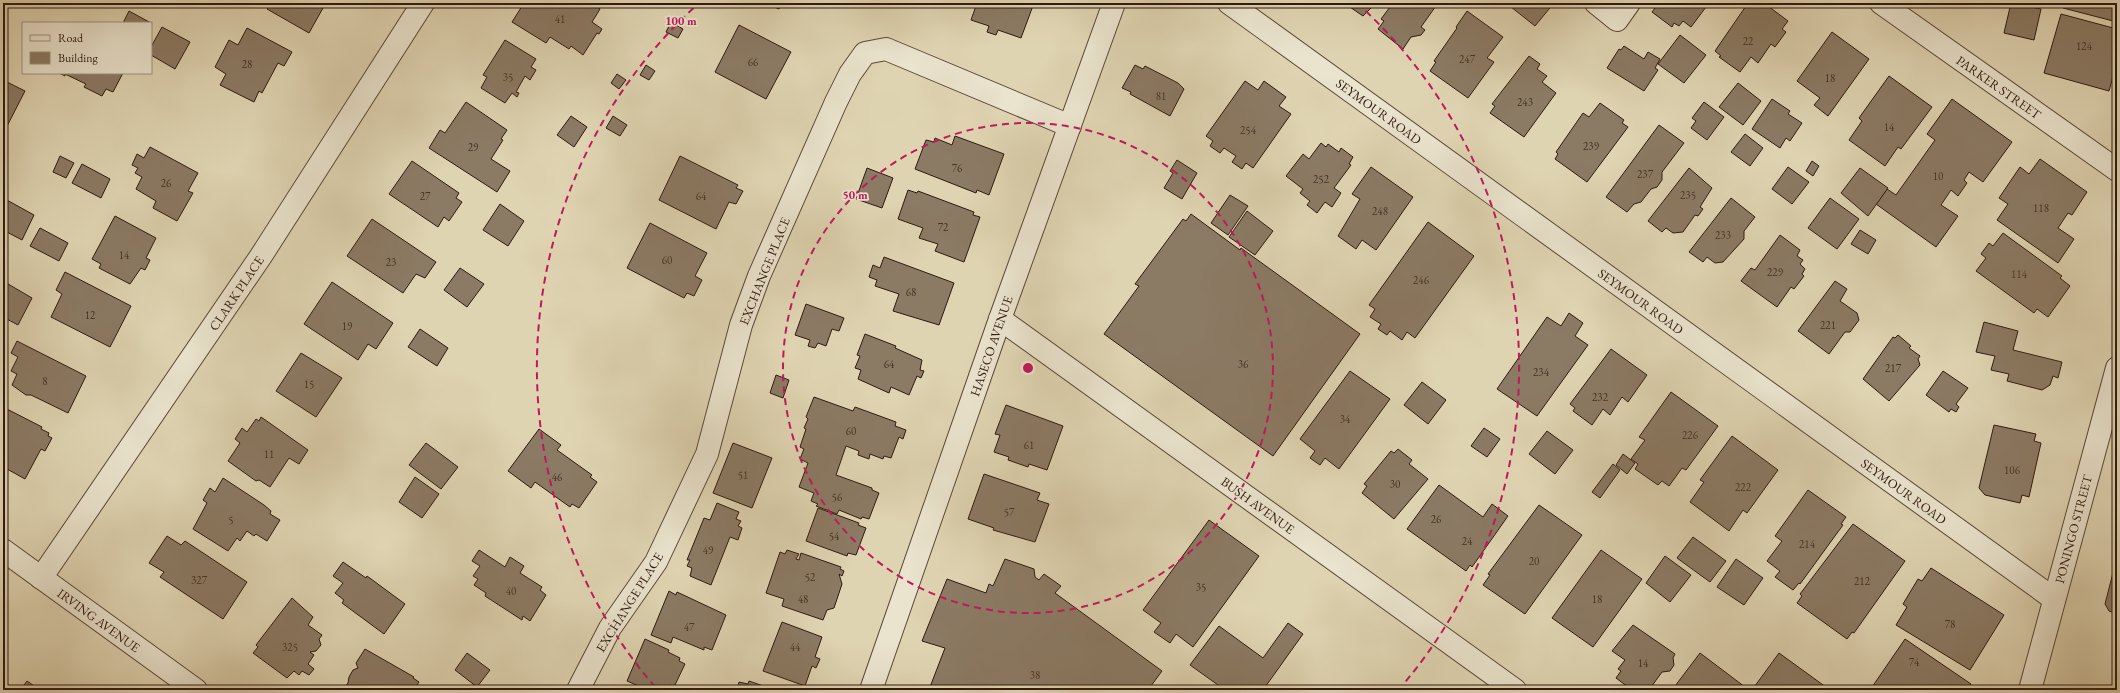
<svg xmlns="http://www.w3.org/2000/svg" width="2120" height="693" viewBox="0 0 2120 693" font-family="'EB Garamond',serif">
  <rect width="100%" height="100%" fill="#dfd4b2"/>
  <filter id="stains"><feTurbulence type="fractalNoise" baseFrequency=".005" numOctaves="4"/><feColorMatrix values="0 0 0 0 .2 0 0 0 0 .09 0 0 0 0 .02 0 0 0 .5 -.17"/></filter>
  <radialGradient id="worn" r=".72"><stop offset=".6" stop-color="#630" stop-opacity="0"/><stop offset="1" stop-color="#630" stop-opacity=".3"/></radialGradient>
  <!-- building -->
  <g fill="#8b7a64" stroke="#2f1910">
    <polygon points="271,3 315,3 323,8 309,33 267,9"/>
    <polygon points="524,3 592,3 600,9 592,22 602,29 599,34 597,33 583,55 571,46 569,49 550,37 546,43 512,22"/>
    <polygon points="765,3 782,3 779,9"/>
    <polygon points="977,3 1034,3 1021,38 998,30 996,35 987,32 989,26 971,20"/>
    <polygon points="1344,3 1376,3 1363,16"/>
    <polygon points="1393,3 1438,3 1421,27 1425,30 1421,35 1411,37 1403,49 1378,29 1384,21 1381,19"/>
    <polygon points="1506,3 1554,3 1535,26"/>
    <polygon points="1657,3 1709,3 1691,27 1683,21 1679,26 1674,23 1672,27 1652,12 1658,4"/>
    <polygon points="1748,3 1764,3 1788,21 1782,29 1786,32 1775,47 1771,44 1758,63 1751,57 1740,72 1719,57 1721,56 1715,51"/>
    <polygon points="2011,3 2041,9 2034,40 2004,33"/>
    <polygon points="2065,3 2117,3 2117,22 2063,8"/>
    <polygon points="129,11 151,23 123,23"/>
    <polygon points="1467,11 1503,37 1487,58 1494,62 1468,98 1430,71 1436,62 1434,61 1457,28 1456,27"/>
    <polygon points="2061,14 2117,29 2117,62 2109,91 2044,73"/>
    <polygon points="671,22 683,29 678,38 666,32"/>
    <polygon points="739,25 791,52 766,99 715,72"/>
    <polygon points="162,27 190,42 175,69 151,55 151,47"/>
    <polygon points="247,28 292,52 284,66 278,63 262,93 259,91 254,102 220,85 226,74 215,67 229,40 238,45"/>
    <polygon points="1832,32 1869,59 1828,116 1814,105 1820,98 1797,81"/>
    <polygon points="1680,35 1706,55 1684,83 1658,64"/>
    <polygon points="505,40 536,59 531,67 536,70 530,80 525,76 516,92 519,93 517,97 512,93 505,103 481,88 487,77 483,75"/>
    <polygon points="1624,46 1644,59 1648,52 1660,59 1655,68 1658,70 1644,91 1607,68 1619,49 1621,50"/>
    <polygon points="1529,56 1540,64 1537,69 1547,76 1542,82 1556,93 1524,137 1490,113 1495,106 1492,104"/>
    <polygon points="646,65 655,71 649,80 640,75"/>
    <polygon points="1135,65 1143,69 1145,66 1178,83 1184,89 1170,116 1130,94 1131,92 1122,88"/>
    <polygon points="59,73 123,73 113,92 106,89 102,96 84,87 86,84 65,74 65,76"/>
    <polygon points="617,74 626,80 619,89 611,83"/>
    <polygon points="1889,76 1932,107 1901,149 1898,147 1885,166 1849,140 1862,121 1859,118"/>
    <polygon points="3,80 25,91 3,134"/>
    <polygon points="1245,81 1258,90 1264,81 1286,97 1279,106 1291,114 1253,168 1246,163 1242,169 1232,162 1236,156 1224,148 1220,153 1210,146 1213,141 1206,136"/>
    <polygon points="1738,83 1761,101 1743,125 1719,107"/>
    <polygon points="1772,99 1790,111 1788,114 1802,123 1790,141 1786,138 1780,148 1752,129"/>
    <polygon points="1952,99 2012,142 1983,182 1969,172 1964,180 1967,183 1958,196 1951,190 1941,205 1958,216 1936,247 1876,204 1887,189 1896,195 1935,140 1927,134"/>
    <polygon points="466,102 507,130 501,139 503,140 491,159 510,171 497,192 429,148 440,130 445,133"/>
    <polygon points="1704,102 1724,117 1707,140 1691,128 1696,121 1692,118"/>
    <polygon points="1600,103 1624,120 1622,123 1628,127 1587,182 1555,159 1558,154 1556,152 1583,113 1589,117"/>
    <polygon points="571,116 587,127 574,147 557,135"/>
    <polygon points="613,116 627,125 620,136 606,128"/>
    <polygon points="1659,125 1684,143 1662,172 1662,180 1657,187 1651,189 1641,202 1634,204 1627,212 1606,197"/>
    <polygon points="1745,134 1763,148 1750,166 1731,152"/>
    <polygon points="955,136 1004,154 989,195 977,190 976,193 915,169 926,140 934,142 935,138 952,145"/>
    <polygon points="1321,143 1326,147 1328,144 1339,152 1341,148 1353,157 1349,164 1351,165 1334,188 1341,193 1332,207 1325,202 1317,213 1307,205 1310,201 1300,193 1303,189 1286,176 1303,154 1309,159"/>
    <polygon points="150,147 198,173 188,191 193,193 177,221 153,208 156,201 136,189 142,177 135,173 138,168 132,165 137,154 144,158"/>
    <polygon points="60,156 74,163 66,178 53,172"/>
    <polygon points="680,156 738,185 736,188 743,191 736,204 729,202 716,229 659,200"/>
    <polygon points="2040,159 2087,192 2072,215 2068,213 2058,228 2074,239 2058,263 1997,220 2008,204 1999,198 2020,167 2029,174"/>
    <polygon points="1177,160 1197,173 1182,199 1164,188 1173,173 1170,171"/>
    <polygon points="412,161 459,193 456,198 462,202 449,221 444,217 438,227 389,194"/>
    <polygon points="1812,161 1819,166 1813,176 1806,171"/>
    <polygon points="82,164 110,179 101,198 72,183"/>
    <polygon points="1371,167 1413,197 1376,250 1362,240 1356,249 1338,236 1360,199 1352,194"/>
    <polygon points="1788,167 1809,182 1792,204 1772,189"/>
    <polygon points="867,168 893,178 882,208 856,199"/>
    <polygon points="1689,168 1712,188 1700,207 1703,209 1698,216 1695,215 1683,232 1673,233 1666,228 1662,232 1648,221"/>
    <polygon points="1860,168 1888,188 1868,216 1841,193"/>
    <polygon points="908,190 917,193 918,191 974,212 973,215 980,217 964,262 935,251 938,244 919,238 923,228 898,219"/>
    <polygon points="1230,195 1248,206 1228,235 1211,223"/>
    <polygon points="1731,198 1755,217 1744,231 1744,239 1723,262 1715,263 1707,257 1703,262 1689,252"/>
    <polygon points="1830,198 1859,219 1837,249 1808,228"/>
    <polygon points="5,199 34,215 22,240 3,230 3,203"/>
    <polygon points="500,204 524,221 508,246 483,230"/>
    <polygon points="1247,211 1273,231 1255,255 1229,237"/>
    <polygon points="1191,214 1240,250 1241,248 1360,334 1273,456 1104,334 1139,286 1135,284 1183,219 1186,221"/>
    <polygon points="115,216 156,238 146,258 150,260 145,270 141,268 130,284 99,268 101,264 92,259"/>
    <polygon points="372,219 436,262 425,278 416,274 403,293 347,256"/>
    <polygon points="1428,222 1474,256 1415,338 1407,332 1402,340 1390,331 1387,335 1378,329 1381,324 1370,317 1375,309 1369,305"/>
    <polygon points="650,223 707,253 695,276 702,280 694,296 687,293 684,298 627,268"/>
    <polygon points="40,228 68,243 59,261 30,246"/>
    <polygon points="1860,230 1876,240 1868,254 1851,244"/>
    <polygon points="2003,233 2062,276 2060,278 2070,286 2048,317 2037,309 2034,313 1976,271 1986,258 1981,254 1989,243 1993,246"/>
    <polygon points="1780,235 1800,250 1797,256 1803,260 1800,264 1805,269 1802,274 1804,276 1794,289 1791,287 1777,307 1741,281 1751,268 1755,270"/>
    <polygon points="884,257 954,283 939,325 893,311 899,294 875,286 877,280 869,277 873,265 880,268"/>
    <polygon points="460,268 484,284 467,307 444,290"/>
    <polygon points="65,272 131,306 110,347 51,317 62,294 56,290"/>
    <polygon points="3,281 32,298 18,325 3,317"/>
    <polygon points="1835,281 1847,289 1840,301 1857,313 1859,320 1850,332 1845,332 1829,354 1798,331"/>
    <polygon points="332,282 393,323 376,349 368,344 358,360 304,324"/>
    <polygon points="806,304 844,318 839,331 832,329 826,346 818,343 815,348 808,346 810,340 795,335"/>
    <polygon points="1569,313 1583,323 1575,336 1588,345 1537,416 1497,389 1547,317 1561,326"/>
    <polygon points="1984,322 2018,331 2013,350 2062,362 2058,378 2053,376 2050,385 2042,390 2007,381 2009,374 1991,370 1995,356 1976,352"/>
    <polygon points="420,329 448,348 437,366 408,347"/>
    <polygon points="865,334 896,346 895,348 922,360 920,370 924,371 921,378 917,376 909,395 891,387 889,393 858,379 861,370 855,368 860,356 857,355"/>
    <polygon points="1898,335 1911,346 1909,348 1920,356 1918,359 1920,365 1889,401 1863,379 1893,337 1895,338"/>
    <polygon points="17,341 86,376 68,413 31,395 26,395 12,385 17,374 11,371 18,357 11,353"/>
    <polygon points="1611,349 1647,375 1628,402 1622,397 1610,415 1603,409 1592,425 1573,411 1575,408 1570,404"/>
    <polygon points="301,353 342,378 316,417 276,391"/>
    <polygon points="1350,371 1390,399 1339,469 1325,458 1320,465 1310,458 1315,451 1300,439"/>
    <polygon points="1943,371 1968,388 1956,404 1959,407 1956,412 1951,409 1949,412 1926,395"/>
    <polygon points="776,375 789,380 783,398 770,393"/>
    <polygon points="1422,382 1446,400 1428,424 1404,405"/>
    <polygon points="1671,392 1718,426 1686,470 1682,468 1669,486 1662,481 1658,485 1635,469 1638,464 1631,459 1645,440 1639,437"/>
    <polygon points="814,397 853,411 855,407 896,422 895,426 906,430 903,439 899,437 891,458 884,456 883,459 870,454 869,459 858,455 859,451 846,446 836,475 872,488 872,490 879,493 869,519 862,517 861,519 839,510 837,514 816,506 818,504 811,501 814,493 799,487 808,463 800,459 804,449 800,447 806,429 804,428 808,419 806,417"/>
    <polygon points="1006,405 1063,426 1047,470 1029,464 1028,467 1008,460 1009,457 994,452 1000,435 995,434"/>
    <polygon points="3,407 42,427 41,429 49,433 48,436 52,438 45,451 41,449 25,479 7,469 3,473"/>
    <polygon points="261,417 308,450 299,464 289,458 270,487 259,480 256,481 228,461 240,443 235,439 242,428 247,432 256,419 259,421"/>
    <polygon points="1994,425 2036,434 2034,441 2041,443 2029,497 2022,495 2020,503 1985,495 1979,488"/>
    <polygon points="1484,428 1500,439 1487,457 1471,446"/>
    <polygon points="539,429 561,445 557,450 592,475 590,477 597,482 579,508 572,504 570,507 535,482 531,488 508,471"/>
    <polygon points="1547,431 1573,450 1555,474 1529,454"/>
    <polygon points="1732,436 1778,470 1747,513 1743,510 1729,531 1690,502 1704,482 1700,480"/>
    <polygon points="426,443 458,467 441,489 409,465"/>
    <polygon points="733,443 772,458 752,508 713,493"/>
    <polygon points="1398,449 1412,460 1409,464 1428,479 1394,519 1362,493 1367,486 1364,484 1391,451 1394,453"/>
    <polygon points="1623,454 1635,463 1627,474 1616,465"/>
    <polygon points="1613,464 1620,470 1600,498 1592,492"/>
    <polygon points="984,474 1040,493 1037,500 1049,504 1035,542 993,530 994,528 968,519"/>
    <polygon points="415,477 439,494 422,518 399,502"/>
    <polygon points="223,478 264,505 271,511 270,514 280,520 267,541 256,534 254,536 247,531 240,541 237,538 228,551 193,529 207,503 203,500 210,488 215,492"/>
    <polygon points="1439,485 1483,517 1492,504 1508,516 1472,567 1470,565 1466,571 1407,529"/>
    <polygon points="1808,490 1846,517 1841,524 1843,525 1800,584 1799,583 1793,590 1775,577 1780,571 1767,561 1782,541 1775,536"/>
    <polygon points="717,503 739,512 736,519 741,521 738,526 742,528 738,540 730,537 711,585 690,576 692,568 687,566 690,560 687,560 704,518 710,520"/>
    <polygon points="1539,505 1582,535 1525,614 1483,585 1490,575 1488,574"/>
    <polygon points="818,508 859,523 858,525 866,528 856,555 848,553 847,556 806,541"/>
    <polygon points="1209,520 1259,556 1193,647 1176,634 1170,643 1154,632 1161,623 1143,610"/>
    <polygon points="1853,524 1905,561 1854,633 1852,632 1847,639 1797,603 1802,596 1800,594"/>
    <polygon points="167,536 181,545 185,541 247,582 223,619 160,577 164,572 149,563"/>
    <polygon points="1693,537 1726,561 1710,582 1677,558"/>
    <polygon points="479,550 505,567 510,557 524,566 520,573 542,587 540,590 546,595 530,621 523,616 522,620 485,596 486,593 474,585 478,579 473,576 480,566 472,561"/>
    <polygon points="787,550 799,554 796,559 799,560 801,553 841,567 840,569 844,571 842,576 839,574 842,584 834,608 827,610 823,620 782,606 784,599 766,593 780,552 785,554"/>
    <polygon points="1601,550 1642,579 1593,647 1552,618"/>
    <polygon points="1665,556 1691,575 1670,602 1646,583"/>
    <polygon points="2117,557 2117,614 2109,611 2105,604"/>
    <polygon points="1005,559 1034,569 1035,577 1039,580 1044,574 1061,586 1055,593 1162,671 1148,690 934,690 930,687 945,648 922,641 947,579 986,593 989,584 993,586"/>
    <polygon points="1736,559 1763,578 1744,605 1717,587"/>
    <polygon points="343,562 366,578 367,576 405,604 384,634 342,603 344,600 335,593 343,583 333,576"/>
    <polygon points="1931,568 2004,615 1970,670 1896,625 1907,607 1903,604 1918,579 1922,581"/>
    <polygon points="669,591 676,595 677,592 726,615 712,650 704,647 704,650 673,637 671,643 651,635"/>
    <polygon points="292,598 313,617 308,625 322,635 319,639 321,645 316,651 310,652 314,655 308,664 314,669 309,675 302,671 299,675 294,671 287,678 253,653 258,647 256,645"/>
    <polygon points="782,622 822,637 815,657 820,659 816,668 812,666 805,686 763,671"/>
    <polygon points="1288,623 1303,634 1263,690 1225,690 1190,665 1219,626 1263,658"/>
    <polygon points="1633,625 1675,654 1673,658 1674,665 1670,671 1662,672 1649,690 1632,690 1616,678 1621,671 1618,669 1625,660 1612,651"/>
    <polygon points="645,639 669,650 668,652 680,658 679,661 685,664 674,687 669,685 667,690 648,690 627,681"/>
    <polygon points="1905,639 1971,684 1967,690 1870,690"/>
    <polygon points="365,649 414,677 413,678 419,682 414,690 341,690 342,688 344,689 348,683 349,677 353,670 358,668 356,663"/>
    <polygon points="467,653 490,670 477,687 455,670"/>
    <polygon points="1700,653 1749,690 1672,690"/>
    <polygon points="1779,653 1830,690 1752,690"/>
    <polygon points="27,681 40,690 18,690 21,689"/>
    <polygon points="749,681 775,690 737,690 739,682 748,684"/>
  </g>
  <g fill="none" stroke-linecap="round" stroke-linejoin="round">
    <defs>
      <g id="minor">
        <polyline points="1229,3 2054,599"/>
        <polyline points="1596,3 1617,20 1629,3"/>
        <polyline points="1881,3 2117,170"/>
        <polyline points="1000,319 1515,690"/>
        <polyline points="3,550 196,690"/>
        <polyline points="41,578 261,256 423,3"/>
        <polyline points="578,690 610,628 656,562 707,454 741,325 759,276 836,102 850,74 865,53 886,49 1070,126"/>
        <polyline points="871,690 1000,319 1114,3"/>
        <polyline points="2030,690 2117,368"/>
      </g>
    </defs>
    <!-- minor casing -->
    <use href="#minor" stroke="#5b4838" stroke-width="24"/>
    <!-- minor -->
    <use href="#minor" stroke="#eae3cd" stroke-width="22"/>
  </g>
  <!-- distance rings -->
  <g fill="none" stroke="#c2185b" stroke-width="2" stroke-dasharray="7 5">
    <circle cx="1028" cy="368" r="245"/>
    <path d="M655 687A491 491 0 0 1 699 3M1357 3A491 491 0 0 1 1401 687"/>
  </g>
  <g text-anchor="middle" stroke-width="3.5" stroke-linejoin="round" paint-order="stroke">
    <!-- number labels -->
    <g font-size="11" fill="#463125">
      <text x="560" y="23">41</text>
      <text x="1748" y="45">22</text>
      <text x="2084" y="50">124</text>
      <text x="1467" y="63">247</text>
      <text x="753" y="66">66</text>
      <text x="247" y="68">28</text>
      <text x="508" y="81">35</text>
      <text x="1830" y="82">18</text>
      <text x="1161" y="100">81</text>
      <text x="1525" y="106">243</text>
      <text x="1889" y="131">14</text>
      <text x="1248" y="134">254</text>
      <text x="1591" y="150">239</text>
      <text x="473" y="151">29</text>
      <text x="957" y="172">76</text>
      <text x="1645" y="178">237</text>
      <text x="1938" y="180">10</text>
      <text x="1321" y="183">252</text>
      <text x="166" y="187">26</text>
      <text x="1688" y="199">235</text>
      <text x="425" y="200">27</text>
      <text x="701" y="200">64</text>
      <text x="2041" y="212">118</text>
      <text x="1380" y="215">248</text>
      <text x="943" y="231">72</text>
      <text x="1723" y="239">233</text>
      <text x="124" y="259">14</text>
      <text x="667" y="264">60</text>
      <text x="391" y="266">23</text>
      <text x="1775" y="276">229</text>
      <text x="2019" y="278">114</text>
      <text x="1421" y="284">246</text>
      <text x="911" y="296">68</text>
      <text x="90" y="319">12</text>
      <text x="1828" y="329">221</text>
      <text x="347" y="330">19</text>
      <text x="889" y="368">64</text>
      <text x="1243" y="368">36</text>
      <text x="1893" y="372">217</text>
      <text x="1541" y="376">234</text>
      <text x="45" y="385">8</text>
      <text x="309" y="388">15</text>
      <text x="1600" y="401">232</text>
      <text x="1345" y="423">34</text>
      <text x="851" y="435">60</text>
      <text x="1690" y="439">226</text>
      <text x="1029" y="449">61</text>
      <text x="269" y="458">11</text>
      <text x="2012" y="474">106</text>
      <text x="743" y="479">51</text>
      <text x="557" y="481">46</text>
      <text x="1395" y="488">30</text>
      <text x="1743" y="491">222</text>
      <text x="837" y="501">56</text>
      <text x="1009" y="516">57</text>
      <text x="1436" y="523">26</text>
      <text x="231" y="524">5</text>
      <text x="834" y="540">54</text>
      <text x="1467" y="545">24</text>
      <text x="1807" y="548">214</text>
      <text x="708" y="554">49</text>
      <text x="1534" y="565">20</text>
      <text x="810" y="581">52</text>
      <text x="199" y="584">327</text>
      <text x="1862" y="585">212</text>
      <text x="1201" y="591">35</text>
      <text x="511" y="595">40</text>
      <text x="803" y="603">48</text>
      <text x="1597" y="603">18</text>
      <text x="1950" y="628">78</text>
      <text x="689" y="631">47</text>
      <text x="290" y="651">325</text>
      <text x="795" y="651">44</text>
      <text x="1914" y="666">74</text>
      <text x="1643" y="667">14</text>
      <text x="1035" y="679">38</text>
    </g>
    <!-- street labels -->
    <g font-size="13" fill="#2f1910" stroke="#eae3cd">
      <text transform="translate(1999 87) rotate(35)" y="5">PARKER STREET</text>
      <text transform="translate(1379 111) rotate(36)" y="5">SEYMOUR ROAD</text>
      <text transform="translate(764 271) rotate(-68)" y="5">EXCHANGE PLACE</text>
      <text transform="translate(236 293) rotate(-56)" y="5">CLARK PLACE</text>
      <text transform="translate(1641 301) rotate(36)" y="5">SEYMOUR ROAD</text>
      <text transform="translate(991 346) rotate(-71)" y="5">HASECO AVENUE</text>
      <text transform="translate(1904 491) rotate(36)" y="5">SEYMOUR ROAD</text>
      <text transform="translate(1258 505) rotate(36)" y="5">BUSH AVENUE</text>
      <text transform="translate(2073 529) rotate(-75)" y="5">PONINGO STREET</text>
      <text transform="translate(629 602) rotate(-58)" y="5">EXCHANGE PLACE</text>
      <text transform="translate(99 620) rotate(36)" y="5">IRVING AVENUE</text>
    </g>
  </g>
  <circle cx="1028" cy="368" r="6" fill="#c2185b" stroke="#eae3cd" stroke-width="2"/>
  <g font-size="12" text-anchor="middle" font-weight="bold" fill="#c2185b" stroke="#eae3cd" stroke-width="3.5" stroke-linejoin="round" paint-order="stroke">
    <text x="681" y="25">100 m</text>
    <text x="855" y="199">50 m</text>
  </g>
  <!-- margin -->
  <rect width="2120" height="693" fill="none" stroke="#dfd4b2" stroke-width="16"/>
  <rect x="4" y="4" width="2112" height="685" fill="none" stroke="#2f1910" stroke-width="2"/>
  <rect x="8" y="8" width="2104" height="677" fill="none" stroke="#2f1910"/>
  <!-- legend -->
  <rect x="22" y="22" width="130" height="52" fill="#eae3cd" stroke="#9f9281"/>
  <rect x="30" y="35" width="20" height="6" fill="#eae3cd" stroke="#9f9281"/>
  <text x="58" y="42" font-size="12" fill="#2f1910">Road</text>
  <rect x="30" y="52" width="20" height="12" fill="#8b7a64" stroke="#9f9281"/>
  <text x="58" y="62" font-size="12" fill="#2f1910">Building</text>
  <rect width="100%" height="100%" filter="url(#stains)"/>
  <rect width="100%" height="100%" fill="url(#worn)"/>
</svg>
